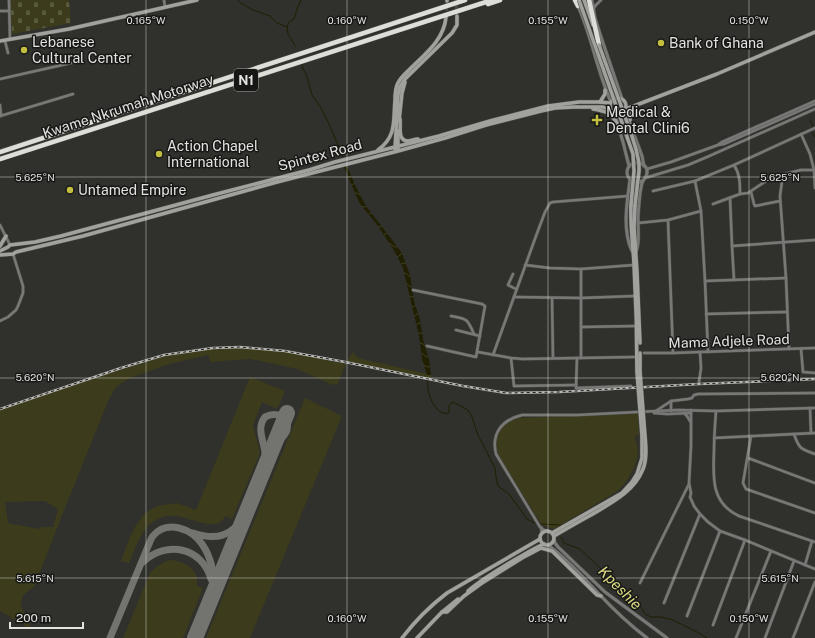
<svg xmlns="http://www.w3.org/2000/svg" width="815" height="638" viewBox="0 0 815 638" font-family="'Public Sans',sans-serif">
  <defs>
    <pattern id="cemetery-stones" width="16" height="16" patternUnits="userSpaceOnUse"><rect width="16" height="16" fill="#3c3c1c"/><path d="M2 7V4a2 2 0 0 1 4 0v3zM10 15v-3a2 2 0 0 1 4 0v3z" fill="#58583d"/></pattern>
    <pattern id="water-waves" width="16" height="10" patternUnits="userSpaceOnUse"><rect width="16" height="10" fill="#201f01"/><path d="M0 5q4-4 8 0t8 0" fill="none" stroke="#403f26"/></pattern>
  </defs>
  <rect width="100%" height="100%" fill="#30302c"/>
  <!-- grass -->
  <g fill="#3c3c1c" fill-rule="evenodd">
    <path d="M212,348H256L283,351L346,364L337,385L336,384L333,385L297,369L256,360L250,359L210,362L209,356L207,355L166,365L128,379L116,387L109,399L61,518L35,585C32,590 26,591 23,596C16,609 31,617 30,629L0,611V409L167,355L195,350ZM45,501L58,509L53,527H41L39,529L8,523L5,502Z"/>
    <polygon points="353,352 358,358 427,374 427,375 431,375 431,379 347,361"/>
    <path d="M250,377L285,391L277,409L262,402L253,425L260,453L232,519L226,516C224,518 223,519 222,521C210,530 187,516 174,516C168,515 162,517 156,520C152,522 148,525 145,530C138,539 134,552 129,563L121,561L130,537L135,527L145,513L157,506L177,503L196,510Z"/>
    <polygon points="305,398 342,416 250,638 206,638"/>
    <path d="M638,414L639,435L635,436C635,440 637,444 638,448C638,465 629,481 616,492L554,529L542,525L499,457C495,445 495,430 507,422C510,420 513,419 516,418Z"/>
    <path d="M169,560C178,560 190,564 195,573C198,577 197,582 197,586L203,588L183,638H123L150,573C156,567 161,563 169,560Z"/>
  </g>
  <!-- cemetery -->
  <polygon fill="url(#cemetery-stones)" points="10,0 69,0 71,23 12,34"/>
  <!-- water -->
  <polygon fill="url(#water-waves)" points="347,166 355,185 366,206 386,232 402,253 410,275 414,301 420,320 424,344 429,359 431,375 427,375 422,359 419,336 403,268 395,252 378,226 360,204 352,186 344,167"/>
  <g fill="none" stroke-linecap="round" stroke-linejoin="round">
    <!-- stream -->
    <g stroke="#201f01" stroke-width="1">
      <polyline points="238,0 241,3 253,10 270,16 277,23 287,27 288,34 296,47"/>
      <polyline points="287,27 289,22 294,19 297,9 301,0"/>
      <polyline points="302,64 303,69 306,74 312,95 321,108 329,124 343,157"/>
      <polyline points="810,120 813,126"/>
      <polyline points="812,132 815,137"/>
      <path d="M428,381C426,392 435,417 449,413V406L452,402L455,403L468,410L472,417L478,435L495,468L496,477L498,486L509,494L527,519L535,523"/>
      <polyline points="541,524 561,525"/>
      <polyline points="561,537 564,543 580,549 620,587 641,607 645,614 651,617 661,617 673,620 699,633 707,638"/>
    </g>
    <!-- taxiway -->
    <g stroke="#737370" stroke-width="7">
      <path d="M264,469C265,464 266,458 265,453C264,441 256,428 265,417C275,412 290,415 287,430C285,437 277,442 273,448"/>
      <path d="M193,533C217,541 232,536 245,515"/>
      <path d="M143,562C166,540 202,547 211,579"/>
      <polyline points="210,602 212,589"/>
      <path d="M110,638L149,544C150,542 151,538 153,536C167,519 192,529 202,544C211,557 216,576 212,592"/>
    </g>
    <!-- runway -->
    <polyline stroke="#737370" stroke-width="16" points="195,638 287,413"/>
    <!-- secondary-tunnel -->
    <g stroke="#4b4b47" stroke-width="3.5" stroke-dasharray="3.5 2" stroke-linecap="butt">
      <polyline points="456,0 457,16"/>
      <polyline points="446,16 447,1"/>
    </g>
    <defs>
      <g id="minor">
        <polyline points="9,0 10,39"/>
        <polyline points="164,0 165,7"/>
        <polyline points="594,8 596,5 601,0"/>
        <polyline points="0,11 9,11"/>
        <polyline points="5,41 8,53"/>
        <polyline points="0,79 71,63"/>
        <polyline points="0,105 1,116"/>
        <polyline points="0,116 73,94"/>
        <polyline points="801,134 810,154 814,170 815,188"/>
        <polyline points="719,144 722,142 815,101"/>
        <path d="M734,165C740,174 740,183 740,194"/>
        <polyline points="647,169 671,162 718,145 724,144 815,104"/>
        <polyline points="783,174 780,196 786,278 789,349"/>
        <polyline points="645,178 688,165 707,157 815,109"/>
        <polyline points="695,181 701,211 705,281 708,352"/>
        <polyline points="653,191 695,181 734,165 815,128"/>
        <polyline points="751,192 754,204 755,206 780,201"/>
        <polyline points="730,198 732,246 734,280"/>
        <polyline points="713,204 740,194 748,193 769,179 776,176 801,170 814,170"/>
        <polyline points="668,220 673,353"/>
        <polyline points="638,223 668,220 701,211"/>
        <polyline points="0,225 10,245"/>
        <polyline points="732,246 815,240"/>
        <polyline points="525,265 550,268 581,269 634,265"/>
        <polyline points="581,269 581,358"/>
        <polyline points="513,274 508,285 516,289"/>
        <polyline points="705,281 786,278"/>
        <polyline points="413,290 482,304 485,306 476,357 427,346"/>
        <polyline points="514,297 581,298 635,296"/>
        <polyline points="552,298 553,358"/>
        <polyline points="706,314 787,312"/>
        <path d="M451,316C467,319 467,318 474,334"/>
        <polyline points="0,321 8,317 16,310 18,306 23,293 23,286 13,254"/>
        <polyline points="581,327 636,326"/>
        <polyline points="456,330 480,336"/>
        <polyline points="801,349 803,372 815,373"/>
        <polyline points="478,352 511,358 523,359 634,357"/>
        <polyline points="644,353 673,353 815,348"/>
        <polyline points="493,355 536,236 545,212 550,203 553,202 628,196"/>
        <polyline points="511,358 514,386 576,385"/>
        <polyline points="577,358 576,388 631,386"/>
        <polyline points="699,382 701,368 700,352"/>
        <polyline points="671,401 671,411"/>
        <polyline points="810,408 811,433"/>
        <polyline points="691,410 691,446 689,483 691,493 690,497 694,506 700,514 708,522 720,531 745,540 815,569"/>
        <polyline points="656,411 671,401 688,399 692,398 694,395 698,394 815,393"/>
        <path d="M716,411C715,424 714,438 714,451C713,478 711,503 739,516L815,542"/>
        <polyline points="654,413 667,414 691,413"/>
        <polyline points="684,413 687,416 690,421"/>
        <path d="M794,434C799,449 801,449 815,454"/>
        <polyline points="751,436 743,483 746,489 815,513"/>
        <polyline points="714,438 815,433"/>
        <polyline points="748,458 815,483"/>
        <polyline points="541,527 542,534"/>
        <path d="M547,531L544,530L540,527L496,454C491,433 502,420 522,415H577L678,410L716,411L815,408"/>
        <polyline points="805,565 812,541"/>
        <polyline points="640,583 689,484"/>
        <polyline points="664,603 700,514"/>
        <polyline points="687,616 720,531"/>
        <polyline points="713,625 745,540"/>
        <polyline points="736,638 771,551"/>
        <polyline points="765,638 794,561"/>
        <polyline points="793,638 815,582"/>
      </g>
      <g id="tertiary">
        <polyline points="592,1 595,18 600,34 622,99"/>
        <path d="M578,6C592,37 597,71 611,102"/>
        <polyline points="625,110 642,156 644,166"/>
        <polyline points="615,114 617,123 623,142 629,166"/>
        <path d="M630,180C627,202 622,230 632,251"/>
        <path d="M636,252C640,242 638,232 638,221C638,212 639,203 640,193C641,190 641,184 643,181C645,177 648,176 647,170C646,165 640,162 635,163C621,166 627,187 642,181"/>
        <polyline points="554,539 555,543 558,547 605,592 667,638"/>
        <path d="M548,545C567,559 583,577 599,594C614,610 630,625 647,638"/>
      </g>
      <g id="secondary">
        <polyline points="584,0 593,25"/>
        <polyline points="447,1 447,0"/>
        <polyline points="0,41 69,29 197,0"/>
        <circle cx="618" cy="106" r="8"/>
        <polyline points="600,102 605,94 605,90"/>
        <path d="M593,109C605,111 610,112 617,123"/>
        <polyline points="626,109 717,74 815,32"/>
        <path d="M400,119C401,126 397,141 408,141C411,141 415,139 418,139"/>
        <polyline points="630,120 630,115 634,106"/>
        <polyline points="399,121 402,93 405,82"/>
        <polyline points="395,149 398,95 400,87 405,79 452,33 457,25 457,16"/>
        <polyline points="398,149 398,131"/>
        <path d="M378,150C397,136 393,121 395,101C395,94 395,88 398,83C401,77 406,73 410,69C425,54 444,40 446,17"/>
        <path d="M631,205C630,225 633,244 634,264C636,300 637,336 637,372"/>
        <polyline points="635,205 634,227 637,272 640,343"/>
        <polyline points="0,246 6,236"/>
        <polyline points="0,251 8,247 10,245 35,242 61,236 213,195 309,170 335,162 439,136 490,121 548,106 579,102 600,102 610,103"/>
        <polyline points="0,255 13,254 16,252 83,236 277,182 398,151 445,138 486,125 541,111 555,108 573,107 603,107 610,110"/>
        <polyline points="640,353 640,372"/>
        <circle cx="547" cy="538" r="7"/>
        <polyline points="552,533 622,493 632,482 637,474 642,458 642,436"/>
        <path d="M554,536C566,529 578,522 591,515C611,503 634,492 643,469C647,459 646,447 645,436"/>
        <path d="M468,591C482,579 499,569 516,559C525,554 534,548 544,544"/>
        <polyline points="442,612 447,612 464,596 482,583 522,558 541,548 552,551 597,595 601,596"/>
        <path d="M402,638C415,621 430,606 447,593L540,539"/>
        <polyline points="417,638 442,612 458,599"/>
      </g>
      <g id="motorway">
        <polyline points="575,0 578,6"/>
        <polyline points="589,0 599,45"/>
        <polyline points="488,4 500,0"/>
        <polyline points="0,152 465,0"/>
        <polyline points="0,159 492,0"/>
      </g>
    </defs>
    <!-- minor casing -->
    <use href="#minor" stroke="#4d4d49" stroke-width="3.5"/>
    <!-- tertiary casing -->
    <use href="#tertiary" stroke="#4d4d49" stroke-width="4"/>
    <!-- secondary casing -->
    <use href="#secondary" stroke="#4d4d49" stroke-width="4.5"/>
    <!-- motorway casing -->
    <use href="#motorway" stroke="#4d4d49" stroke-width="5.5"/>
    <!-- minor -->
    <use href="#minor" stroke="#787876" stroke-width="2.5"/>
    <!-- tertiary -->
    <use href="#tertiary" stroke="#787876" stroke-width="3"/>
    <!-- secondary -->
    <use href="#secondary" stroke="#a1a29e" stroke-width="3.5"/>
    <!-- motorway -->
    <use href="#motorway" stroke="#deded9" stroke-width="4.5"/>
    <defs>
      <polyline id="rail" points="0,409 121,368 164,355 213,348 240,347 285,351 345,362 463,386 506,393 559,392 699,384 815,379"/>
    </defs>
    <!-- rail casing -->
    <use href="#rail" stroke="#b6b6b3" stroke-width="2.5"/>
    <!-- rail -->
    <use href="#rail" stroke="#171816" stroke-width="1" stroke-dasharray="3" stroke-linecap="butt"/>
    <defs>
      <g id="secondary-bridge">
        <polyline points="579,0 633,154 634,171 631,205"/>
        <polyline points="599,45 631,133 636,149 639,163 639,171 635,205"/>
        <polyline points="637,372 642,436"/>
        <polyline points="640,372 645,436"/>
      </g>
    </defs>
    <!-- secondary-bridge casing -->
    <use href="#secondary-bridge" stroke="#4d4d49" stroke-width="4.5" stroke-linecap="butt"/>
    <!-- secondary-bridge -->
    <use href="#secondary-bridge" stroke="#a1a29e" stroke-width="3.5"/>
  </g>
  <!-- ticks -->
  <path fill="none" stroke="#e3e3e0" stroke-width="1" stroke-opacity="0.45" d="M146,0V638M347,0V638M548,0V638M749,0V638M0,177H815M0,378H815M0,578H815"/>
  <!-- markers -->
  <g fill="#c1be40" stroke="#171816" stroke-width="1.5">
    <circle cx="661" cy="43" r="4"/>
    <circle cx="24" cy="50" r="4"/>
    <path d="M595 114h4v4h4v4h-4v4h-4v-4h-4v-4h4z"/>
    <circle cx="159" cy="154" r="4"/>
    <circle cx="70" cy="190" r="4"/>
  </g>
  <g text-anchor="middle" stroke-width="3" stroke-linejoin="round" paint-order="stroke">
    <!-- shield labels -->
    <rect fill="#171816" stroke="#a6a6a3" stroke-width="1" x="234" y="69" width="24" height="22" rx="3"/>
    <g font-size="13" font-weight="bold" fill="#e3e3e0">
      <text x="246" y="85">N1</text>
    </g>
    <!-- poi labels -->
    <g font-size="14" fill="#e3e3e0" stroke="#171816" text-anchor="start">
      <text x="32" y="47">Lebanese<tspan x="32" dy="16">Cultural Center</tspan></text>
      <text x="669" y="48">Bank of Ghana</text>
      <text x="606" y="117">Medical &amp;<tspan x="606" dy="16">Dental Clini6</tspan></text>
      <text x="167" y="151">Action Chapel<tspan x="167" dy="16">International</tspan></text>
      <text x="78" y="195">Untamed Empire</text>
    </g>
    <!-- street labels -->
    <g font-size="14" fill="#e3e3e0" stroke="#171816">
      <text transform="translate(128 106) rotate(-18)" y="5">Kwame Nkrumah Motorway</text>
      <text transform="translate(320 155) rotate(-15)" y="5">Spintex Road</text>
      <text transform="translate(729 341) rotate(-2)" y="5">Mama Adjele Road</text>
    </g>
    <!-- water labels -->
    <g font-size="15" font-style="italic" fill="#dcdb83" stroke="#171816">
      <text transform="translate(620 588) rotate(45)" y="5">Kpeshie</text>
    </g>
  </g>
  <g font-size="10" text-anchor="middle" fill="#e3e3e0" stroke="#171816" stroke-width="3" stroke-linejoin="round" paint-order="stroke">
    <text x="146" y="24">0.165°W</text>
    <text x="347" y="24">0.160°W</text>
    <text x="548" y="24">0.155°W</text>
    <text x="749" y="24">0.150°W</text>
    <text x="35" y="181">5.625°N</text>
    <text x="780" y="181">5.625°N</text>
    <text x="35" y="381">5.620°N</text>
    <text x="780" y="381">5.620°N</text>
    <text x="35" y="582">5.615°N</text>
    <text x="780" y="582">5.615°N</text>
    <text x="347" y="622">0.160°W</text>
    <text x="548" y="622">0.155°W</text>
    <text x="749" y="622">0.150°W</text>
  </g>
  <!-- scale -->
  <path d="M10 622v6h73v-6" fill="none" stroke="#e3e3e0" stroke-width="2"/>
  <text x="16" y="622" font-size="12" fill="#e3e3e0" stroke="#171816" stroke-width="3" paint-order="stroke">200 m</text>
</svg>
